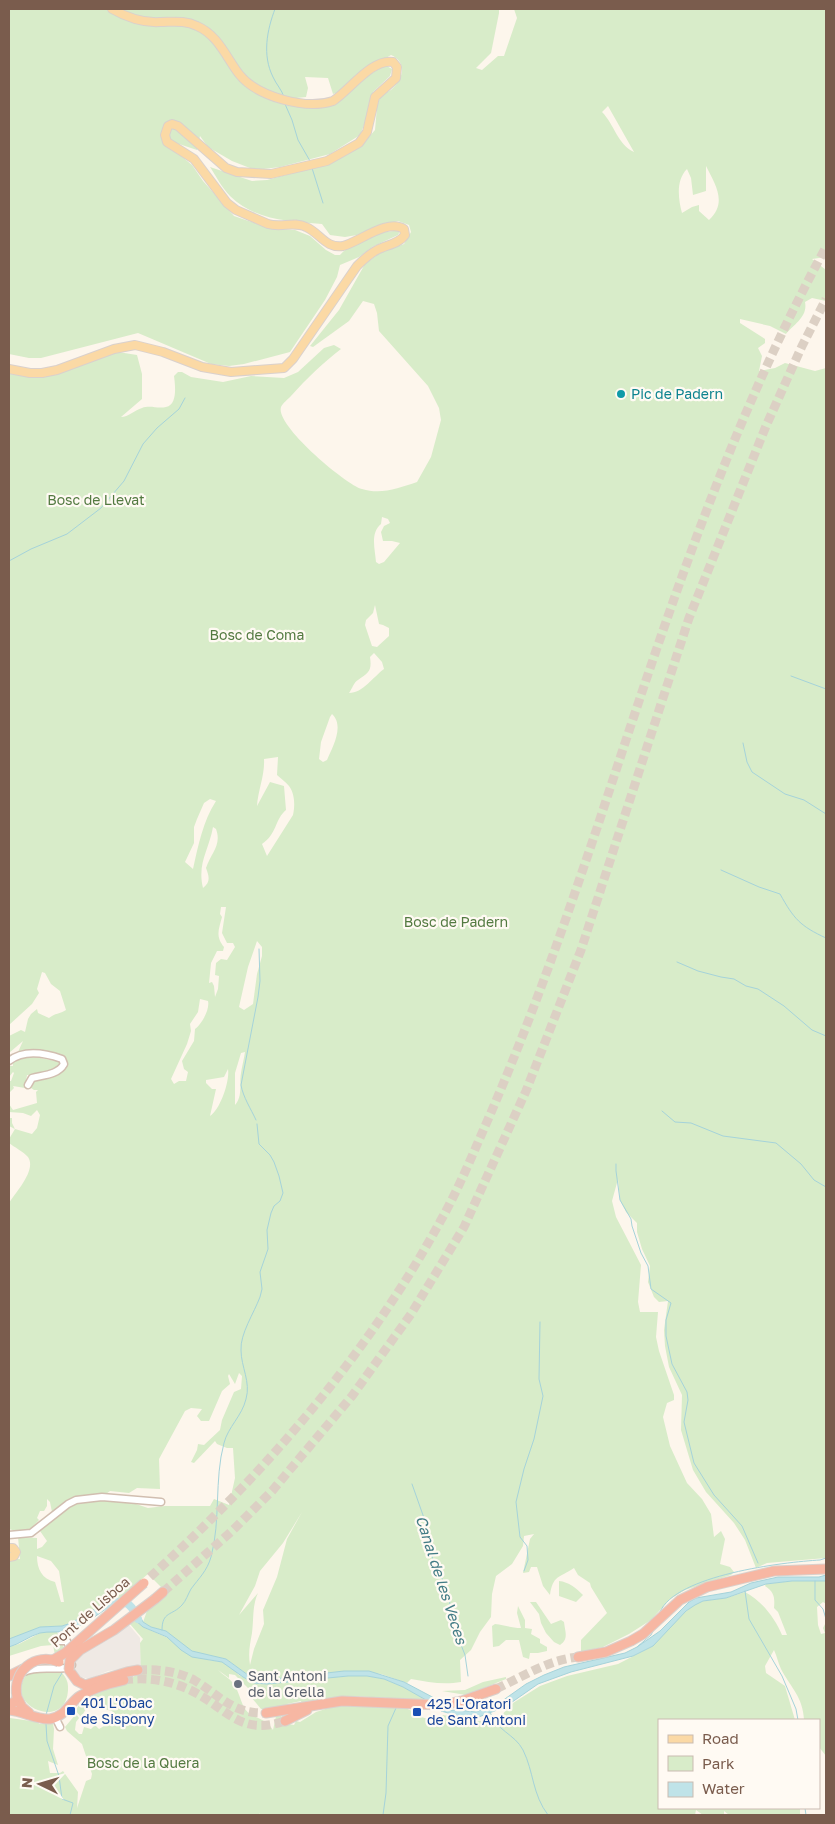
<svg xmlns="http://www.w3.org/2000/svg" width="835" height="1824" viewBox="0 0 835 1824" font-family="'Golos Text',sans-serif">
  <rect width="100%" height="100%" fill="#fdf6ec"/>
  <!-- industrial -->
  <polygon fill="#efe9e4" points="129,1625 140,1638 141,1666 108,1671 89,1679 81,1677 74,1671 74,1662 80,1655 108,1640"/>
  <!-- green -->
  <g fill="#d8ecc9" fill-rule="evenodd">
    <path d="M9,9H499V13L491,53L476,68L482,70L498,56H504L517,18L514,9H826V257L812,259L826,270V301L812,298L805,302C808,317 794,324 786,334L770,326L740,319V323L765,339V343L758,348L762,356L759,371L775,368L785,363L815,371L826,368V1558L767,1563L756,1568L745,1540L734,1523L706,1492L693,1470L681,1430L682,1395L669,1367L665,1346L664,1330L668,1301L659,1302L654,1297L648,1282L650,1266L642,1249L637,1232V1223L626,1212L620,1200L618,1179L612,1201L616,1217L641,1265L638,1302L640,1312H658L656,1337L659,1351L674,1395V1400L667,1403L663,1417L670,1446L687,1483L702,1499L711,1514L714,1537L721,1531L725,1539L720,1564L730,1567L734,1572L731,1575L685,1590L670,1599L651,1620L629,1634L603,1647L581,1652V1640L607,1613L591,1587L590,1583L578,1575L574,1568C559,1578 553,1575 550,1595L543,1586L537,1567H531L529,1572L523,1573L530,1539L534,1534L524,1536L523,1546L512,1564L496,1576L492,1594L491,1617L480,1632L471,1650L460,1660L461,1682C443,1685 428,1682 411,1679L407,1683L381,1674L356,1671L265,1680L248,1675L226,1659L196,1653L184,1646L166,1631L151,1627L143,1622L147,1611L168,1594L148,1574L117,1600L95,1609L71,1623L62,1626H49L9,1639V1559H20L18,1537L37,1538V1549L42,1547L47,1541L40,1531L57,1511L52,1512L50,1502L47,1499V1506L44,1511H40L37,1518L39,1520C29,1532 23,1533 9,1529V1203C15,1193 37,1170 28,1157C24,1152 14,1147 9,1143V1139L15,1129L9,1126V1118H12V1123L15,1129L32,1134L37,1128L40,1115L37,1110L31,1116L23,1113L9,1112V1104L13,1110L37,1103L36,1092L38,1090H34L31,1088L36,1078L66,1066L65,1056L27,1050L18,1052L23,1041L9,1053V1036L21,1030L25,1032L28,1019L31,1014L37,1009L38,1013L49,1018C55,1013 60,1014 66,1010L60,991L51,984L45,973L42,972L37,989L39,993L32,1004L9,1025V374L32,375L111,353L118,352L137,355L142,374V399L121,417C128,417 135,410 142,408C150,405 158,409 166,407C178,405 175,384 174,376L178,372H182L191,377L223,382L251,376L284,378L298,372L324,348L334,345L341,349C323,363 307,378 291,396C288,399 283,403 281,407C275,425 345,484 362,489C381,495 399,488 417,482L431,457L441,420L439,408L428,386L379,331L377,313L374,304L363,301L349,321L313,347L310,346L339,310L365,264L380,253L404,244L411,232L409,225L398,221L357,235L345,237L330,235L322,224C288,221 256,221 230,196C222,188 216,176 210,167L252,181L267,180L321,166L362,145L375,130L377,107L381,94C385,93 390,91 392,89C404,78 407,62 391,55L364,71L339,92L333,94L328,78L305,77L308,88L306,97L296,98L291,104L322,107L334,105L366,77L385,65L392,69L390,76L373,92L366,120L360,135L330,154L280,167L255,170L232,161L208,147L200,136L197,150L179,144L174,150L192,165L203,181L234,216L269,228L295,230L310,236L326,250L335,255H340C353,240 379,230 400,231L398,235L372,247L359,257L340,265L337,277L325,300L290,352L244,364L229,366L211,364L138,333L41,358H29L9,354ZM608,106L634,152C618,145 614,124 602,112ZM706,166C715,184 728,203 709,220L699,211V205L692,207L682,213C678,198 676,180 687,169L691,178L693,195L706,191ZM382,517L388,519L390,523L384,526L381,532L383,541H392L400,543L384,562L379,564L376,562C375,549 370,533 381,524ZM375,605L379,624L383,625L389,628V636L377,647L372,646L365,625L366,620L373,613ZM374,653L382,662L384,669C373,677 363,693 349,693C352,689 354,682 358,680C369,672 372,671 370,657ZM332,714C345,726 332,748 327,760L323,762L319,759L321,742L330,717ZM278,757L277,775C281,779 286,782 289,786C295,794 295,806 293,815L267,856L262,844C277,834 275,819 286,810L284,786L270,782L257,806C258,790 265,775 264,759ZM210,799L216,801C203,821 198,846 193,869L185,862L194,843V827L197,819L204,803ZM213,827L216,829C222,845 211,853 206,868C209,876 211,882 203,888C197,863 209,850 213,827ZM221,907H226L222,933L227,943H233L235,947L227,960L221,959L216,963L215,975L219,976L218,989L215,997L214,986L212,982L209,983L211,963L217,951H223L224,947C215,936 219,929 222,917L220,914ZM257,941L262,947V956L257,974L253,1004L244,1010L239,1007L248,967ZM200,999L208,1001C210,1009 202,1024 195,1029L194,1041L182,1061L184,1069L188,1072L186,1081H179L174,1084L171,1079L187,1044L191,1031L190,1024L198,1012ZM245,1052C244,1059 242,1066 241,1073C239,1084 243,1096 235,1105V1073L241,1053ZM228,1069C230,1081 220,1110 210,1116L216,1089H212L206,1083V1080L224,1077ZM239,1373L242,1376L241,1389L234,1392L222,1420L220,1430L204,1445L198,1444L197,1450L191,1462L194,1463L215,1441L217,1444L227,1448H233L235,1478L229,1505L214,1499L210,1506H165L148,1508L106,1494L110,1491L129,1493L137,1488L160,1489L159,1459L185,1411L191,1408L202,1409L197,1416L201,1421H209L222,1391L230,1384L228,1376L229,1374L235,1384ZM302,1512L287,1539L277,1577L263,1610L264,1624L254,1649L250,1665C248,1653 250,1644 252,1633C254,1618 252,1606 258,1593L239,1615L255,1586L260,1571L283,1543ZM37,1556L51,1561L59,1571L64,1602H61L55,1582C42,1579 37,1569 37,1556Z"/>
    <path d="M25,1055L61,1062C58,1072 37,1075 27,1075L25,1088L13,1086L14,1088L9,1093V1081H11L14,1073L13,1072L9,1077V1066H13L12,1059Z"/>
    <path d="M559,1581C569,1582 576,1588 583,1595L576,1602L559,1596Z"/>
    <path d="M792,1581H826V1604L823,1602L817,1607L818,1625L821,1634L825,1633L823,1628L826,1622V1756L819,1747V1720H804C803,1697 791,1688 781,1669C778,1663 777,1656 774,1650L765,1666L766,1673L785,1686L795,1720H659V1808H800V1815H729L724,1811V1815H703L696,1810L695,1815H260V1813L259,1815H9L10,1718L38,1722L39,1724H53L54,1729L53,1749L58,1765L48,1761L50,1773H60L63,1771L78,1792L77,1808L86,1781L91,1779L92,1774L82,1744L67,1731L65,1727L76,1714L79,1718L76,1722L75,1730L79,1734H82L84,1727L91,1729L95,1725L99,1729L116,1719L112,1711L104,1709L99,1705L86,1709L81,1717L76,1711C83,1692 111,1689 127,1681C132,1679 136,1674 141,1672L140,1643L143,1639L130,1624L135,1620L143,1627L168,1638L209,1660L222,1662L228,1665L239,1675L254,1683L348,1676H367L384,1679L403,1687L426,1700L352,1696L329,1698L302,1705L301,1701L287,1704L285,1708L261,1709L252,1698L247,1696L259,1691L274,1692L249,1689L235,1675L229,1674V1678L218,1670C223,1675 229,1678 233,1683C239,1691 241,1703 245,1709C253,1720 264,1716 273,1730L276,1716H281L288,1724L294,1725L296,1721L300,1722L316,1712L338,1705L403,1707L419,1714L418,1716C428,1719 435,1722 443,1715L479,1721H496L513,1703L540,1686L567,1676L618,1664L653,1646L677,1619L695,1604L703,1601L726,1598L745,1592C761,1600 775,1618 782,1635H787L778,1612L774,1608C775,1597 774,1592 765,1586L766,1584Z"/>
    <path d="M530,1602H536L551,1624L561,1620L564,1622C565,1632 569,1639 560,1645L554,1642L546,1633L541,1623L539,1614Z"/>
    <path d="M518,1606L525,1620V1628L532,1629L531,1634L540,1639V1643L547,1647V1651L538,1653H530L529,1659L523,1657L519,1640H506L499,1646L493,1647L492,1626L495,1624C504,1625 511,1628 521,1628L517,1613Z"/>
    <polygon points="42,1632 57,1632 64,1648 55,1655 53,1645 41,1646 9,1656 9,1647 19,1644"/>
    <path d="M55,1668C64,1673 69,1680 68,1690C66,1733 0,1705 28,1673Z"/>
    <polygon points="506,1677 506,1679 466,1695 442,1691 465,1690 483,1682"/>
  </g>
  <!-- water -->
  <g fill="#bfe3e8" stroke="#a5d3da">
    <polygon points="826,1575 826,1581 792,1581 766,1584 726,1598 703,1601 695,1605 686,1611 653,1646 633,1656 571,1672 538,1684 505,1707 476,1718 466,1718 441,1711 457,1710 476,1712 486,1708 502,1701 526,1684 544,1675 564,1667 625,1653 637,1647 660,1631 689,1602 696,1598 731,1592 751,1583 778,1577 819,1577"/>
    <path d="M117,1600C105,1610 82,1627 67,1631C59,1633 49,1631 40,1633C29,1636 20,1644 9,1647V1639L40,1627L62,1626L71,1623L95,1609Z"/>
    <polygon points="140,1616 143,1622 151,1627 166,1631 192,1651 226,1659 248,1675 265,1680 344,1671 369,1671 404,1682 438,1700 426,1700 403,1687 384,1679 367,1676 348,1676 267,1684 254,1683 243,1677 222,1662 192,1657 181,1650 167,1637 143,1627 135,1620"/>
  </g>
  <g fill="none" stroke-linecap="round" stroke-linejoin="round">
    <!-- stream -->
    <g stroke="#a5d3da" stroke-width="1">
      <path d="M275,9C267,30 262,55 273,77C276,84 282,90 284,97"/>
      <polyline points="285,104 292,120 298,140 310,161"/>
      <polyline points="312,168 323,203"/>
      <polyline points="9,561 31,549 67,534 101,508 124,481 143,444 157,428 179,409 185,398"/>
      <polyline points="791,676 826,689"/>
      <polyline points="743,743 747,762 752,772 785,794 804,800 826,814"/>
      <path d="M721,870L759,887L780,894C794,919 800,926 826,938"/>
      <polyline points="677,962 698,971 721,977 734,979 746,986 758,989 784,1006 812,1030 826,1036"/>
      <polyline points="662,1111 675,1122 691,1123 723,1136 776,1143 801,1164 814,1180 826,1187"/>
      <path d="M256,1120C251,1109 243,1097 241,1085L258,997L260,981L259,949"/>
      <polyline points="616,1164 616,1171 620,1200 631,1219 632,1226 641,1253 648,1266 651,1289 671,1303 666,1320 666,1336 672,1364 687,1392 688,1400 684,1422 694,1463 714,1495 742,1526 758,1563"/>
      <polyline points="412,1484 424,1518 433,1560 449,1593 451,1619 465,1655 468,1676"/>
      <polyline points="524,1571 528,1560 527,1546 520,1537 516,1502 524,1469 534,1439 543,1396 539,1379 540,1322"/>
      <polyline points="815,1581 815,1600 823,1609 826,1619"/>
      <polyline points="745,1591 749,1619 782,1676 796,1709 798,1720"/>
      <path d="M660,1612C675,1575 784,1562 820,1560L826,1558"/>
      <polyline points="63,1630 64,1639"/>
      <path d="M162,1630C162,1611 172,1616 182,1605C186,1601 188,1594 191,1589C199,1578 207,1571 211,1557C221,1520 214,1480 224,1443C228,1427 242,1416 246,1399C251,1382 241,1367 241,1350C240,1334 254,1313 260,1297L262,1289L260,1272L268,1249L267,1230L271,1213L274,1206L280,1201L283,1193L279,1176L274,1162L270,1155L259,1144L257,1124"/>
      <polyline points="637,1647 651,1635 654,1629"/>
      <polyline points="482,1702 484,1709"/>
      <path d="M490,1712C495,1730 515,1734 523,1750C534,1772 532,1794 548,1815"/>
      <polyline points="46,1715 54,1686 62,1673"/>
      <polyline points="46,1724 47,1741 59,1776 62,1799 73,1803 70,1815"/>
      <polyline points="805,1808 806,1815"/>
      <polyline points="383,1815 386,1793 388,1726 396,1708"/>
    </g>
    <!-- river -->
    <path stroke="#bfe3e8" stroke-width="8" d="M104,1606C123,1598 130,1600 138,1619"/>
    <!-- highway-tunnel -->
    <g stroke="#dcd0c4" stroke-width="9" stroke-dasharray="9 4.5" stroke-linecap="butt">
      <path d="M150,1577C264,1474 367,1356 441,1220C458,1190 472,1156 486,1124C529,1026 564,926 598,825C663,628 726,430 826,247"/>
      <polyline points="163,1592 232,1531 272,1491 352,1396 411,1314 464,1227 526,1091 581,950 689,618 766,426 802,346 826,299"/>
      <path d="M138,1670C157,1669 177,1671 194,1680C221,1696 232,1714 266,1713"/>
      <path d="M124,1680C145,1677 168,1680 188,1689C226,1706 238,1737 285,1721"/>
      <path d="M496,1689C524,1676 548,1660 578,1657"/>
    </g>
    <defs>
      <g id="minor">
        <path d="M9,1061C24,1049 45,1053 62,1059L64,1064C58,1075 43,1075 32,1078L28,1085"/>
        <polyline points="9,1535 31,1533 68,1504 76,1500 102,1497 161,1502"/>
        <polyline points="60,1641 67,1641 70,1651"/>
        <path d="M24,1672C40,1664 64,1673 72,1665"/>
        <polyline points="55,1717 60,1727"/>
      </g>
      <g id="major">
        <path d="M9,369L30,373H42L57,370L114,349L135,345L163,352L202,367L231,372L284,368L293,359L357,266C363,260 369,254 377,250C386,245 399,244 405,235L404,229C388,218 359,242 343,246C326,249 320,233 306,227C294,221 281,228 268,224L236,210L227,203L194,159L167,142L165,135L168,126L172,124L178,126L226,168L237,172L271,174L327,161L359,143L367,132L375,97L396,78L397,67L393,62C372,58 349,91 333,101C306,110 257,97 239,74C226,57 218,35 197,26C185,20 173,22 160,22C144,23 126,17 112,9"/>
        <polyline points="9,1548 13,1548 16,1552 14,1556 9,1557"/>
      </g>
      <g id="highway">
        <polyline points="155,1599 163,1592"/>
        <polyline points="578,1657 606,1652 631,1641 643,1634 680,1600 707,1587 774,1571 826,1569"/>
        <polyline points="69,1670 77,1681 85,1685 127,1672 138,1670"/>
        <polyline points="9,1676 23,1669"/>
        <polyline points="9,1704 15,1702 17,1697 22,1707 29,1713"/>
        <path d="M9,1710C23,1711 36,1720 50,1719C66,1716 69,1703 80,1696C93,1688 110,1683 124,1680"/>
        <polyline points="266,1713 342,1701 441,1705 462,1701 496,1689"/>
        <polyline points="285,1721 307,1710"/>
      </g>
    </defs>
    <!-- minor casing -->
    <use href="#minor" stroke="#d1beb0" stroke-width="9"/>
    <!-- major casing -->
    <use href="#major" stroke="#dad1cd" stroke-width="10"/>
    <!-- highway casing -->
    <use href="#highway" stroke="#dad1cd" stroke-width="11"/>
    <!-- minor -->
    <use href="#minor" stroke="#fff" stroke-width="6"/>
    <!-- major -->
    <use href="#major" stroke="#fbd9a5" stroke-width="8"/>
    <!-- highway -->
    <use href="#highway" stroke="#f7b7a3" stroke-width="9"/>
    <defs>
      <g id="highway-bridge">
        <polyline points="53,1660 65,1653 144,1583"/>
        <polyline points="69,1670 70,1660 80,1650 114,1630 155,1599"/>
        <path d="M17,1697C12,1671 35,1652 59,1662"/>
      </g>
    </defs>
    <!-- highway-bridge casing -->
    <use href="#highway-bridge" stroke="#dad1cd" stroke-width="11" stroke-linecap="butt"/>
    <!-- highway-bridge -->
    <use href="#highway-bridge" stroke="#f7b7a3" stroke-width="9"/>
  </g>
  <!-- markers -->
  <circle fill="#0f9aa8" stroke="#fffaf3" stroke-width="2" cx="621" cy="394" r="5"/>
  <circle fill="#6b7280" stroke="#fffaf3" stroke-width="2" cx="238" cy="1684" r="5"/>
  <g fill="#1a4fb4" stroke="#fffaf3" stroke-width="2">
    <rect x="66" y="1706" width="10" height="10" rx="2.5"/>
    <rect x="412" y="1707" width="10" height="10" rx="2.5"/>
  </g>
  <g text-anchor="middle" stroke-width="4.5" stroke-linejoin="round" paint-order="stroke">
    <!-- culture labels -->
    <g font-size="14" fill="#0d838f" stroke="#fffaf3" text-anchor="start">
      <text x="631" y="399">Pic de Padern</text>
    </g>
    <!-- park labels -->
    <g font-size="14" fill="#537a41" stroke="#fffaf3">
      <text x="96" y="505">Bosc de Llevat</text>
      <text x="257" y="640">Bosc de Coma</text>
      <text x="456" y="927">Bosc de Padern</text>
      <text x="143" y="1768">Bosc de la Quera</text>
    </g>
    <!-- street labels -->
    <g font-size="14" fill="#7a5c4d" stroke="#fffaf3">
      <text transform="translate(90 1612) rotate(-41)" y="5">Pont de Lisboa</text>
    </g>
    <!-- worship labels -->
    <g font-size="14" fill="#5b616d" stroke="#fffaf3" text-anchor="start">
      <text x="248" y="1681">Sant Antoni<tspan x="248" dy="16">de la Grella</tspan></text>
    </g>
    <!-- transit labels -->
    <g font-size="14" fill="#164399" stroke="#fffaf3" text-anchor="start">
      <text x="81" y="1708">401 L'Obac<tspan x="81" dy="16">de Sispony</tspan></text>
      <text x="427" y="1709">425 L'Oratori<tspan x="427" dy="16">de Sant Antoni</tspan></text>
    </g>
    <!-- water labels -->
    <g font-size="15" font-style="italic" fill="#437c86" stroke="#fffaf3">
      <text transform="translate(441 1580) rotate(72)" y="5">Canal de les Veces</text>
    </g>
  </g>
  <!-- border -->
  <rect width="835" height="1824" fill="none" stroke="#7a5c4d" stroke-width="20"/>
  <!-- legend -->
  <rect x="658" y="1719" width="162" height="90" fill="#fffaf3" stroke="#cabbb1"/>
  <rect x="668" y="1735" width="25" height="8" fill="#fbd9a5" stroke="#cabbb1"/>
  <text x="702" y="1744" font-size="15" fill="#7a5c4d">Road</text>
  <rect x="668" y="1756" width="25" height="15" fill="#d8ecc9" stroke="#cabbb1"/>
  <text x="702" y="1769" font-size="15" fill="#7a5c4d">Park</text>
  <rect x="668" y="1782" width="25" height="15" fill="#bfe3e8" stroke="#cabbb1"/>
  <text x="702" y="1794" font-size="15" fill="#7a5c4d">Water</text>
  <!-- north arrow -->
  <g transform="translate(40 1784) rotate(275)" stroke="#fffaf3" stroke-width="4" paint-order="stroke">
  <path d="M0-4L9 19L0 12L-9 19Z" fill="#7a5c4d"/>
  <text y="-8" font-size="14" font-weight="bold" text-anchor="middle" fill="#7a5c4d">N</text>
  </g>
</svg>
